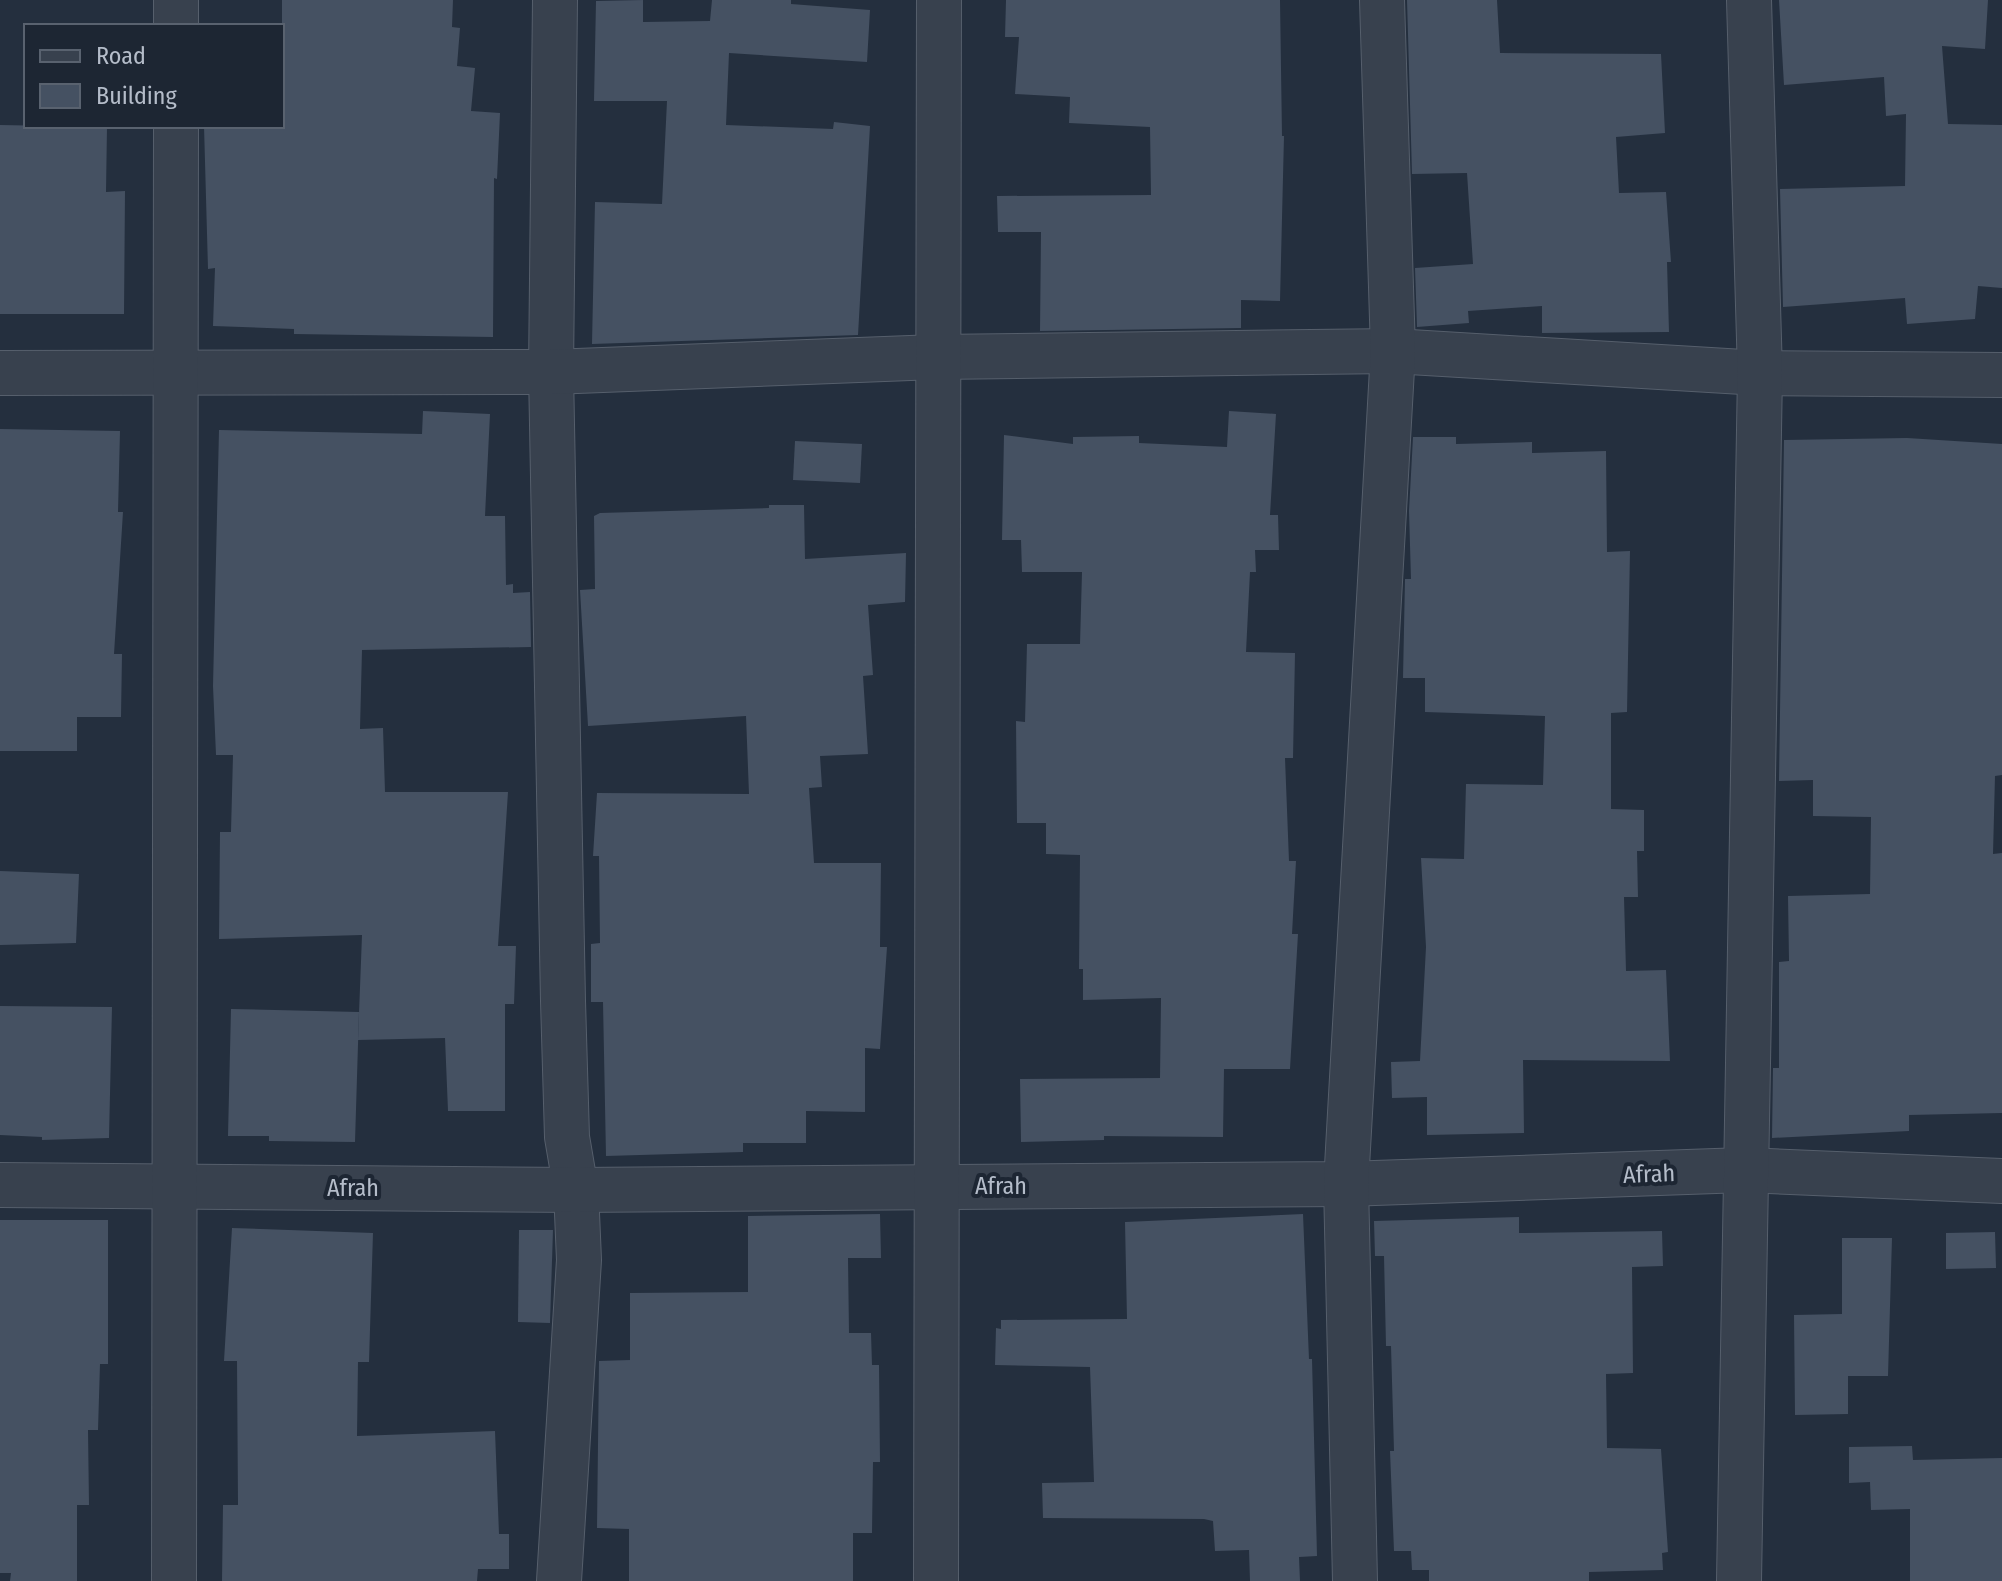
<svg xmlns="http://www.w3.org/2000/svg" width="2002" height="1581" viewBox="0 0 2002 1581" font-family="'Fira Sans Condensed',sans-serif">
  <rect width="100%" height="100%" fill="#242f3e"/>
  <!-- building -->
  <g fill="#455162">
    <polygon points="282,0 453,0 452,27 460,28 457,66 475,68 471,111 500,113 497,179 494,178 493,337 294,334 294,329 213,326 215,268 208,269 204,126 282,126"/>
    <polygon points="643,0 643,22 710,21 712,0 791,0 791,4 870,10 867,62 729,53 726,125 833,129 834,122 870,126 858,335 592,344 595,202 662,204 667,101 594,101 596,1"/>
    <polygon points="1006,0 1280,0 1282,136 1284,136 1280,301 1241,300 1241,328 1040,331 1041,232 998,232 997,196 1151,195 1150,127 1069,123 1070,97 1015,94 1019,37 1005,37"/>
    <polygon points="1407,0 1497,0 1500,53 1661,54 1665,133 1616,137 1619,193 1666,192 1671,262 1667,262 1669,332 1542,333 1542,306 1468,311 1469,323 1417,327 1415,268 1473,264 1467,173 1412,174"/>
    <polygon points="1779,0 1988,0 1985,49 1942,46 1948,124 2002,125 2002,288 1978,286 1975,319 1907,324 1905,298 1783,307 1780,189 1905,186 1906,114 1886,116 1884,77 1784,85"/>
    <polygon points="0,125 107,127 106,192 125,191 124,314 0,314"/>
    <polygon points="423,411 490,414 485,516 505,516 506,585 513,584 513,593 530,592 531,647 362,650 360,729 383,728 385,792 508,792 498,946 516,946 514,1004 505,1004 505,1111 448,1111 445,1038 358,1040 362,935 219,939 220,832 231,832 233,755 216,755 213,686 219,430 422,434"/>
    <polygon points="1229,411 1276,414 1270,515 1278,515 1279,550 1255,550 1256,572 1250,572 1246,652 1295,653 1293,758 1285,758 1289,861 1296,861 1292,934 1298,934 1290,1069 1224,1069 1223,1137 1104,1136 1104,1140 1021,1142 1020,1079 1160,1078 1161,998 1083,1000 1083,969 1079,969 1080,855 1046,854 1046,823 1017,823 1016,721 1025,722 1027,644 1080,644 1082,572 1022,572 1021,540 1002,540 1004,435 1073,444 1073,437 1139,436 1139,443 1227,447"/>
    <polygon points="0,429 120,431 118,512 123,512 114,654 122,654 121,717 77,717 77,751 0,751"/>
    <polygon points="1413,437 1456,437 1456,444 1532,442 1532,453 1606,451 1607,552 1630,551 1627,712 1611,713 1611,809 1644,810 1644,851 1637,851 1638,897 1624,897 1626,971 1666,970 1670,1061 1523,1060 1524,1133 1427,1135 1427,1097 1392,1098 1391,1062 1420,1061 1426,947 1421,858 1464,859 1466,784 1543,785 1545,716 1425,712 1425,678 1403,678 1405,579 1411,579 1409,511"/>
    <polygon points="1907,438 2002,444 2002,775 1995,776 1993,854 2002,853 2002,1113 1909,1115 1909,1131 1772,1138 1773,1068 1779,1068 1779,962 1789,961 1788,896 1870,894 1871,817 1813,816 1813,780 1779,781 1784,440"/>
    <polygon points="795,441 862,444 860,483 793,480"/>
    <polygon points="769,505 804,505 805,559 906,553 905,602 868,605 873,675 863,676 868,754 820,756 822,787 809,788 814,863 881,863 880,947 887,947 880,1049 865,1048 865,1112 806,1111 806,1143 743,1143 743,1152 606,1156 603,1002 591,1002 591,944 600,943 599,856 593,856 597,793 749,794 746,716 588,726 580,590 595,589 594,516 600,513 769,508"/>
    <polygon points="0,871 79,874 76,943 0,945"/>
    <polygon points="0,1006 112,1007 109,1138 42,1140 42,1137 0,1135"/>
    <polygon points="231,1009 359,1012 355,1142 269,1141 269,1136 228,1136"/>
    <polygon points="880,1214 881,1258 848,1258 849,1333 871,1333 872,1365 879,1365 880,1462 873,1462 872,1533 853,1533 853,1581 629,1581 629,1529 597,1528 599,1361 630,1360 630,1293 748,1292 748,1216"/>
    <polygon points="1303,1214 1309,1359 1312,1359 1317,1556 1299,1557 1300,1581 1250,1581 1249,1550 1215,1551 1213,1521 1204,1519 1043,1518 1042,1483 1094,1482 1090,1367 995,1365 996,1328 1001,1329 1001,1320 1127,1319 1125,1222"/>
    <polygon points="1519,1217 1519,1233 1662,1231 1663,1266 1632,1267 1633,1373 1606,1374 1607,1448 1661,1449 1668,1552 1662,1553 1663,1570 1589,1572 1589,1581 1429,1581 1429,1570 1412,1570 1411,1551 1394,1551 1390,1451 1394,1451 1391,1346 1386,1346 1384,1256 1375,1256 1374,1221"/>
    <polygon points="0,1220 108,1220 108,1364 100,1364 98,1430 88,1430 89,1505 77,1505 77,1581 10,1581 11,1573 0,1573"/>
    <polygon points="232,1228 373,1233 369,1362 358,1362 357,1436 495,1431 499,1534 509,1534 509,1569 478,1569 477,1581 222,1581 223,1505 238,1505 237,1361 224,1361"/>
    <polygon points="519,1230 553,1230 550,1323 518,1322"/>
    <polygon points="1995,1232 1996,1268 1946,1269 1946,1233"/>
    <polygon points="1842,1238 1892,1238 1888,1376 1848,1376 1848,1414 1795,1415 1794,1315 1842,1314"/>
    <polygon points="1912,1446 1913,1460 2002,1458 2002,1581 1910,1581 1910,1509 1871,1510 1870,1482 1849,1483 1849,1447"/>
  </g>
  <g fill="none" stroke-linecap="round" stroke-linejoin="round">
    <defs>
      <g id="minor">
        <polyline points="555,0 551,372 563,1001 567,1137 576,1190 579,1260 559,1581"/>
        <polyline points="176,26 176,0"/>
        <polyline points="0,373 551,372 936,357 1393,351 1760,373 2002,375"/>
        <polyline points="0,1185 576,1190 1346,1184 1744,1170 2002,1181"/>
        <polyline points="174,1581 176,126"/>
        <polyline points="936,1581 939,0"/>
        <polyline points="1355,1581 1346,1184 1393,351 1382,0"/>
        <polyline points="1739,1581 1760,373 1749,0"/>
      </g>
    </defs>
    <!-- minor casing -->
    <use href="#minor" stroke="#565f6c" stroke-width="46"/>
    <!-- minor -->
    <use href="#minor" stroke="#38414e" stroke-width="44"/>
  </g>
  <g text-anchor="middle" stroke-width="8" stroke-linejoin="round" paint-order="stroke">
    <!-- street labels -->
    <g font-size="24" fill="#b4bcc9" stroke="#1d2633">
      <text transform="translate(1649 1174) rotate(-2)" y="8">Afrah</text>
      <text x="1001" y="1194">Afrah</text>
      <text x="353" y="1196">Afrah</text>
    </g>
  </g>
  <!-- legend -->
  <rect x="24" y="24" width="260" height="104" fill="#1d2633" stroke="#59626f" stroke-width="2"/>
  <rect x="40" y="50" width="40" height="12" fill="#38414e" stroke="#59626f" stroke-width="2"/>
  <text x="96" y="64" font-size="24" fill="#b4bcc9">Road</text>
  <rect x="40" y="84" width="40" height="24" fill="#455162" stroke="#59626f" stroke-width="2"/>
  <text x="96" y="104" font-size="24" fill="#b4bcc9">Building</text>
</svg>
